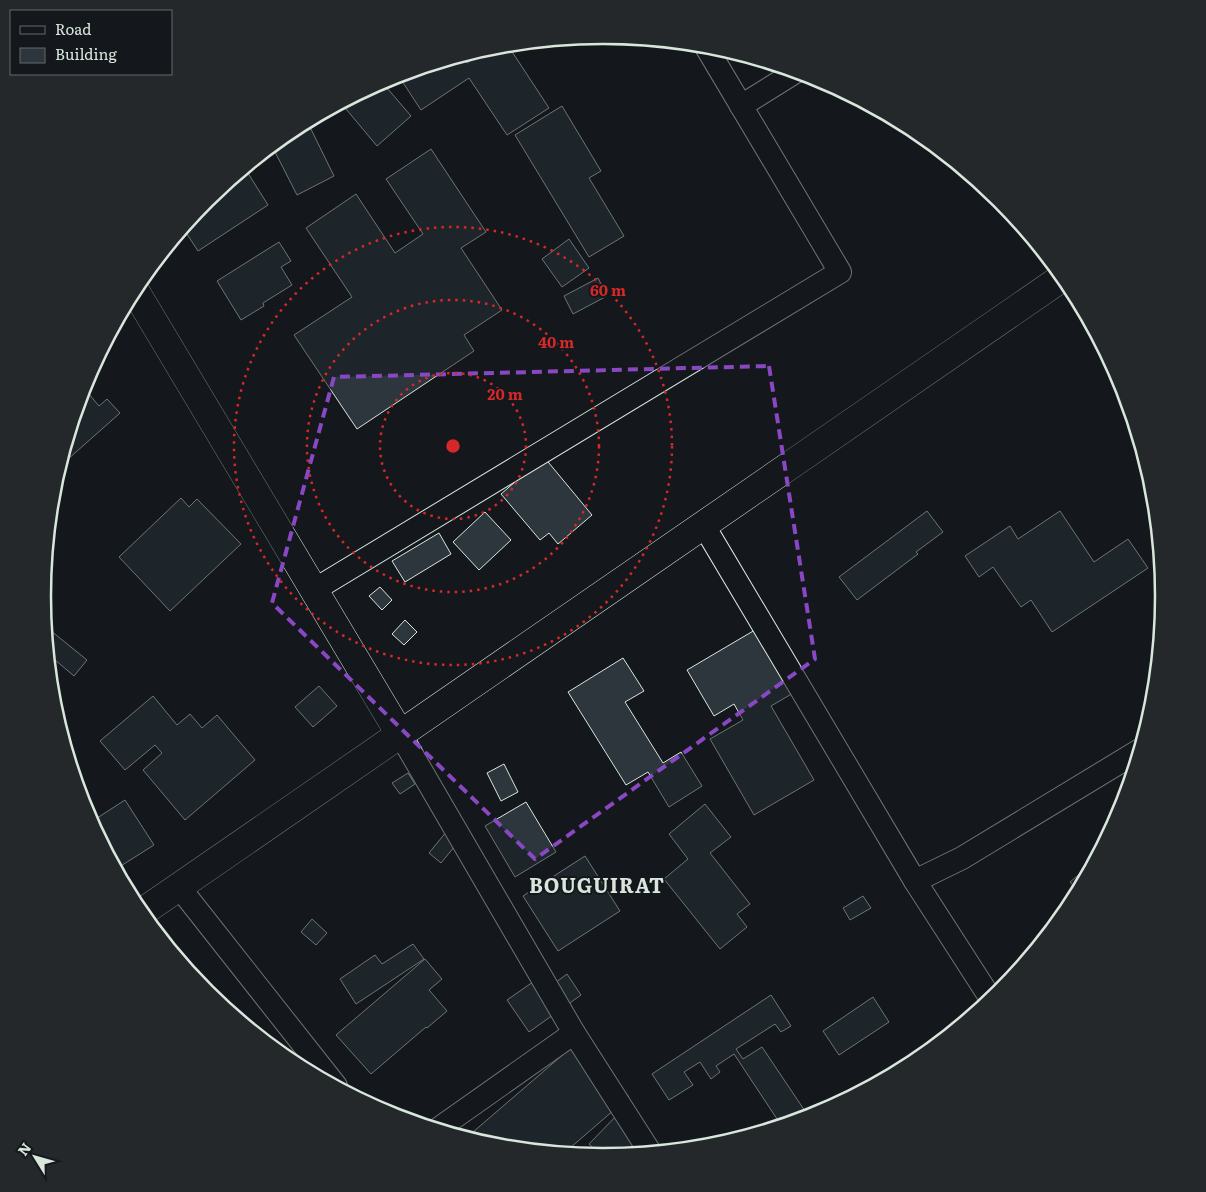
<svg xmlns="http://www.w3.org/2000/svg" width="1206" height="1192" viewBox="0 0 1206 1192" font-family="Literata,serif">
  <rect width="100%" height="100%" fill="#14181c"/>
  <!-- building -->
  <g fill="#2c363c" stroke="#d8e6dc">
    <polygon points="507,44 549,108 507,135 469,78 421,110 398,75 462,55 467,63 491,47"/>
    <polygon points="381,81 411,116 377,146 341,103"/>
    <polygon points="562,106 601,171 589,178 624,236 589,257 515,135"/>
    <polygon points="307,121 334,176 297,195 272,146 292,129"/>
    <polygon points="431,149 486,232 461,248 502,310 464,335 474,351 357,429 294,335 352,297 306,228 356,194 395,253 423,234 386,179"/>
    <polygon points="246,170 268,205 198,251 183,228 207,199 227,182"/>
    <polygon points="569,239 589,268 562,287 542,259"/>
    <polygon points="279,242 291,261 281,267 292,285 263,303 264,306 241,320 217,281"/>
    <polygon points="598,278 607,296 573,314 564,296"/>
    <polygon points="83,387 99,406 107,399 120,413 58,468"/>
    <polygon points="544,457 592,515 558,544 549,533 540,540 501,494"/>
    <polygon points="181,498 189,507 197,499 241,544 170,611 119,557"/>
    <polygon points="927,511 943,532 916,552 918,554 857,600 839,577"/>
    <polygon points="1060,511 1094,562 1128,539 1148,568 1052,632 1031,600 1021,607 993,567 979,577 965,556 1010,526 1018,539"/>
    <polygon points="485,512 511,540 479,570 453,542"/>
    <polygon points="439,533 451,554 405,582 392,561"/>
    <polygon points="380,587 392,600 382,610 369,596"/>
    <polygon points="405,620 417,632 404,645 392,634"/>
    <polygon points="45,626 87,660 74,676 48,654"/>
    <polygon points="760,627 807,685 771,706 814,780 754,815 710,739 743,720 734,704 714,716 687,670"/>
    <polygon points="623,658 644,691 625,702 663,763 681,752 702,786 669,807 648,772 626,785 568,692"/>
    <polygon points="319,686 337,706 313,727 295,707"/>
    <polygon points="153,696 177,725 190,714 202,728 217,715 255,760 185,820 143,770 162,753 155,745 125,770 100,741"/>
    <polygon points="504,764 518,792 501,801 487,773"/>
    <polygon points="408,773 415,784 400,794 392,783"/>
    <polygon points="125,800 154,845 116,869 91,822"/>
    <polygon points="526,802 556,852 515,877 485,826"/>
    <polygon points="705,804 731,837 710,853 750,904 737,914 747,927 720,949 664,879 688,859 669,834"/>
    <polygon points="447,831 459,841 441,863 429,853"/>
    <polygon points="585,856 620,911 558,951 523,896"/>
    <polygon points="1094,862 1078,891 1070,882"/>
    <polygon points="863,896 871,908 850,920 843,908"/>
    <polygon points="312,919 327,933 316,945 301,932"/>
    <polygon points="413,944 424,959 356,1004 340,979 375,955 382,964"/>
    <polygon points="425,959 442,979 429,990 447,1011 427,1028 426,1027 371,1074 336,1035"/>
    <polygon points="567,974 581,995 529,1032 507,1000 543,975 551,986"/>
    <polygon points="771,995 791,1026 781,1032 775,1024 736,1049 743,1059 762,1047 809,1117 781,1125 734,1054 716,1066 720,1072 711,1079 700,1062 684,1072 693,1085 669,1100 652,1074"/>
    <polygon points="873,997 889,1022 839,1055 823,1031"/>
    <polygon points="580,1040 629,1097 570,1148 576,1154 493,1146 466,1138"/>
    <polygon points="621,1111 645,1133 625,1155 603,1157 589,1144"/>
  </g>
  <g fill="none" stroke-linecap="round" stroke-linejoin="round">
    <defs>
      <g id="street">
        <polyline points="741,106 797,71"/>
        <polyline points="704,526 915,881 962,858 1140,750"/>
        <polyline points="314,590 840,272 705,45"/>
        <polyline points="400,734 574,1033 650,1152"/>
        <polyline points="915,881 991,999"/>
        <polyline points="179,887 336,1086"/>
        <polyline points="438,1129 574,1033"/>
      </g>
      <polyline id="secondary" points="134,289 400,734"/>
      <polyline id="primary" points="141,913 1063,277"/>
    </defs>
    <!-- street casing -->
    <use href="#street" stroke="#d8e6dc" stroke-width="24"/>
    <!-- secondary casing -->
    <use href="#secondary" stroke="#d8e6dc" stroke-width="29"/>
    <!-- primary casing -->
    <use href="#primary" stroke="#d8e6dc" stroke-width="29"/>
    <!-- street -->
    <use href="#street" stroke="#14181c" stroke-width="22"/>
    <!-- secondary -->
    <use href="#secondary" stroke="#14181c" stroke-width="28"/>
    <!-- primary -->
    <use href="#primary" stroke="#14181c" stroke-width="28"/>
  </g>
  <!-- marked area -->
  <path d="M0 0H1206V1192H0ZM769,366L815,659L535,859L272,603L334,377Z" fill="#14181c" fill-opacity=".55" fill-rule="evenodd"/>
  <path fill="none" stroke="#8948c3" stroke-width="4" stroke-dasharray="10 6" stroke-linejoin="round" d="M769,366L815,659L535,859L272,603L334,377Z"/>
  <!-- distance rings -->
  <g fill="none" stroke="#d62828" stroke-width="2.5" stroke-dasharray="2.5 5">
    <circle cx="453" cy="446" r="73"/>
    <circle cx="453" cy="446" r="146"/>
    <circle cx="453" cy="446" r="219"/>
  </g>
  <g text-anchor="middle" stroke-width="4" stroke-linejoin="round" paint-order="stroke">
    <!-- district labels -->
    <g font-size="20" font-weight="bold" letter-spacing="1" fill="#d8e6dc" stroke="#14181c">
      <text x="597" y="893">BOUGUIRAT</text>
    </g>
  </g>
  <!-- crop -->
  <path d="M0 0H1206V1192H0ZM51 596a552 552 0 1 1 1104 0a552 552 0 1 1-1104 0Z" fill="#24282b" fill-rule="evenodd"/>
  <path fill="none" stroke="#d8e6dc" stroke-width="2.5" d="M51 596a552 552 0 1 1 1104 0a552 552 0 1 1-1104 0Z"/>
  <circle cx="453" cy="446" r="8" fill="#d62828" stroke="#14181c" stroke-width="2.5"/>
  <g font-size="15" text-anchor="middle" font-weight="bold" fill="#d62828" stroke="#14181c" stroke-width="4" stroke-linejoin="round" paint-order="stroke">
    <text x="608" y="296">60 m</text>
    <text x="556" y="348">40 m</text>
    <text x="505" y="400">20 m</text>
  </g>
  <!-- legend -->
  <rect x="10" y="10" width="162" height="65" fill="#14181c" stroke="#626a69"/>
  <rect x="20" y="26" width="25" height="8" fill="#14181c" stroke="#626a69"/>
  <text x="55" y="35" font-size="15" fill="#d8e6dc">Road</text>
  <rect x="20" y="48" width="25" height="15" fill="#2c363c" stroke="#626a69"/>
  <text x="55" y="60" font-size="15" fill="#d8e6dc">Building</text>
  <!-- north arrow -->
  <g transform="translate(35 1157) rotate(307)" stroke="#14181c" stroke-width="4" paint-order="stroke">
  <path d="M0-4L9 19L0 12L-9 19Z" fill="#d8e6dc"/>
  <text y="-8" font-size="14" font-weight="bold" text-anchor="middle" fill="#d8e6dc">N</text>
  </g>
</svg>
